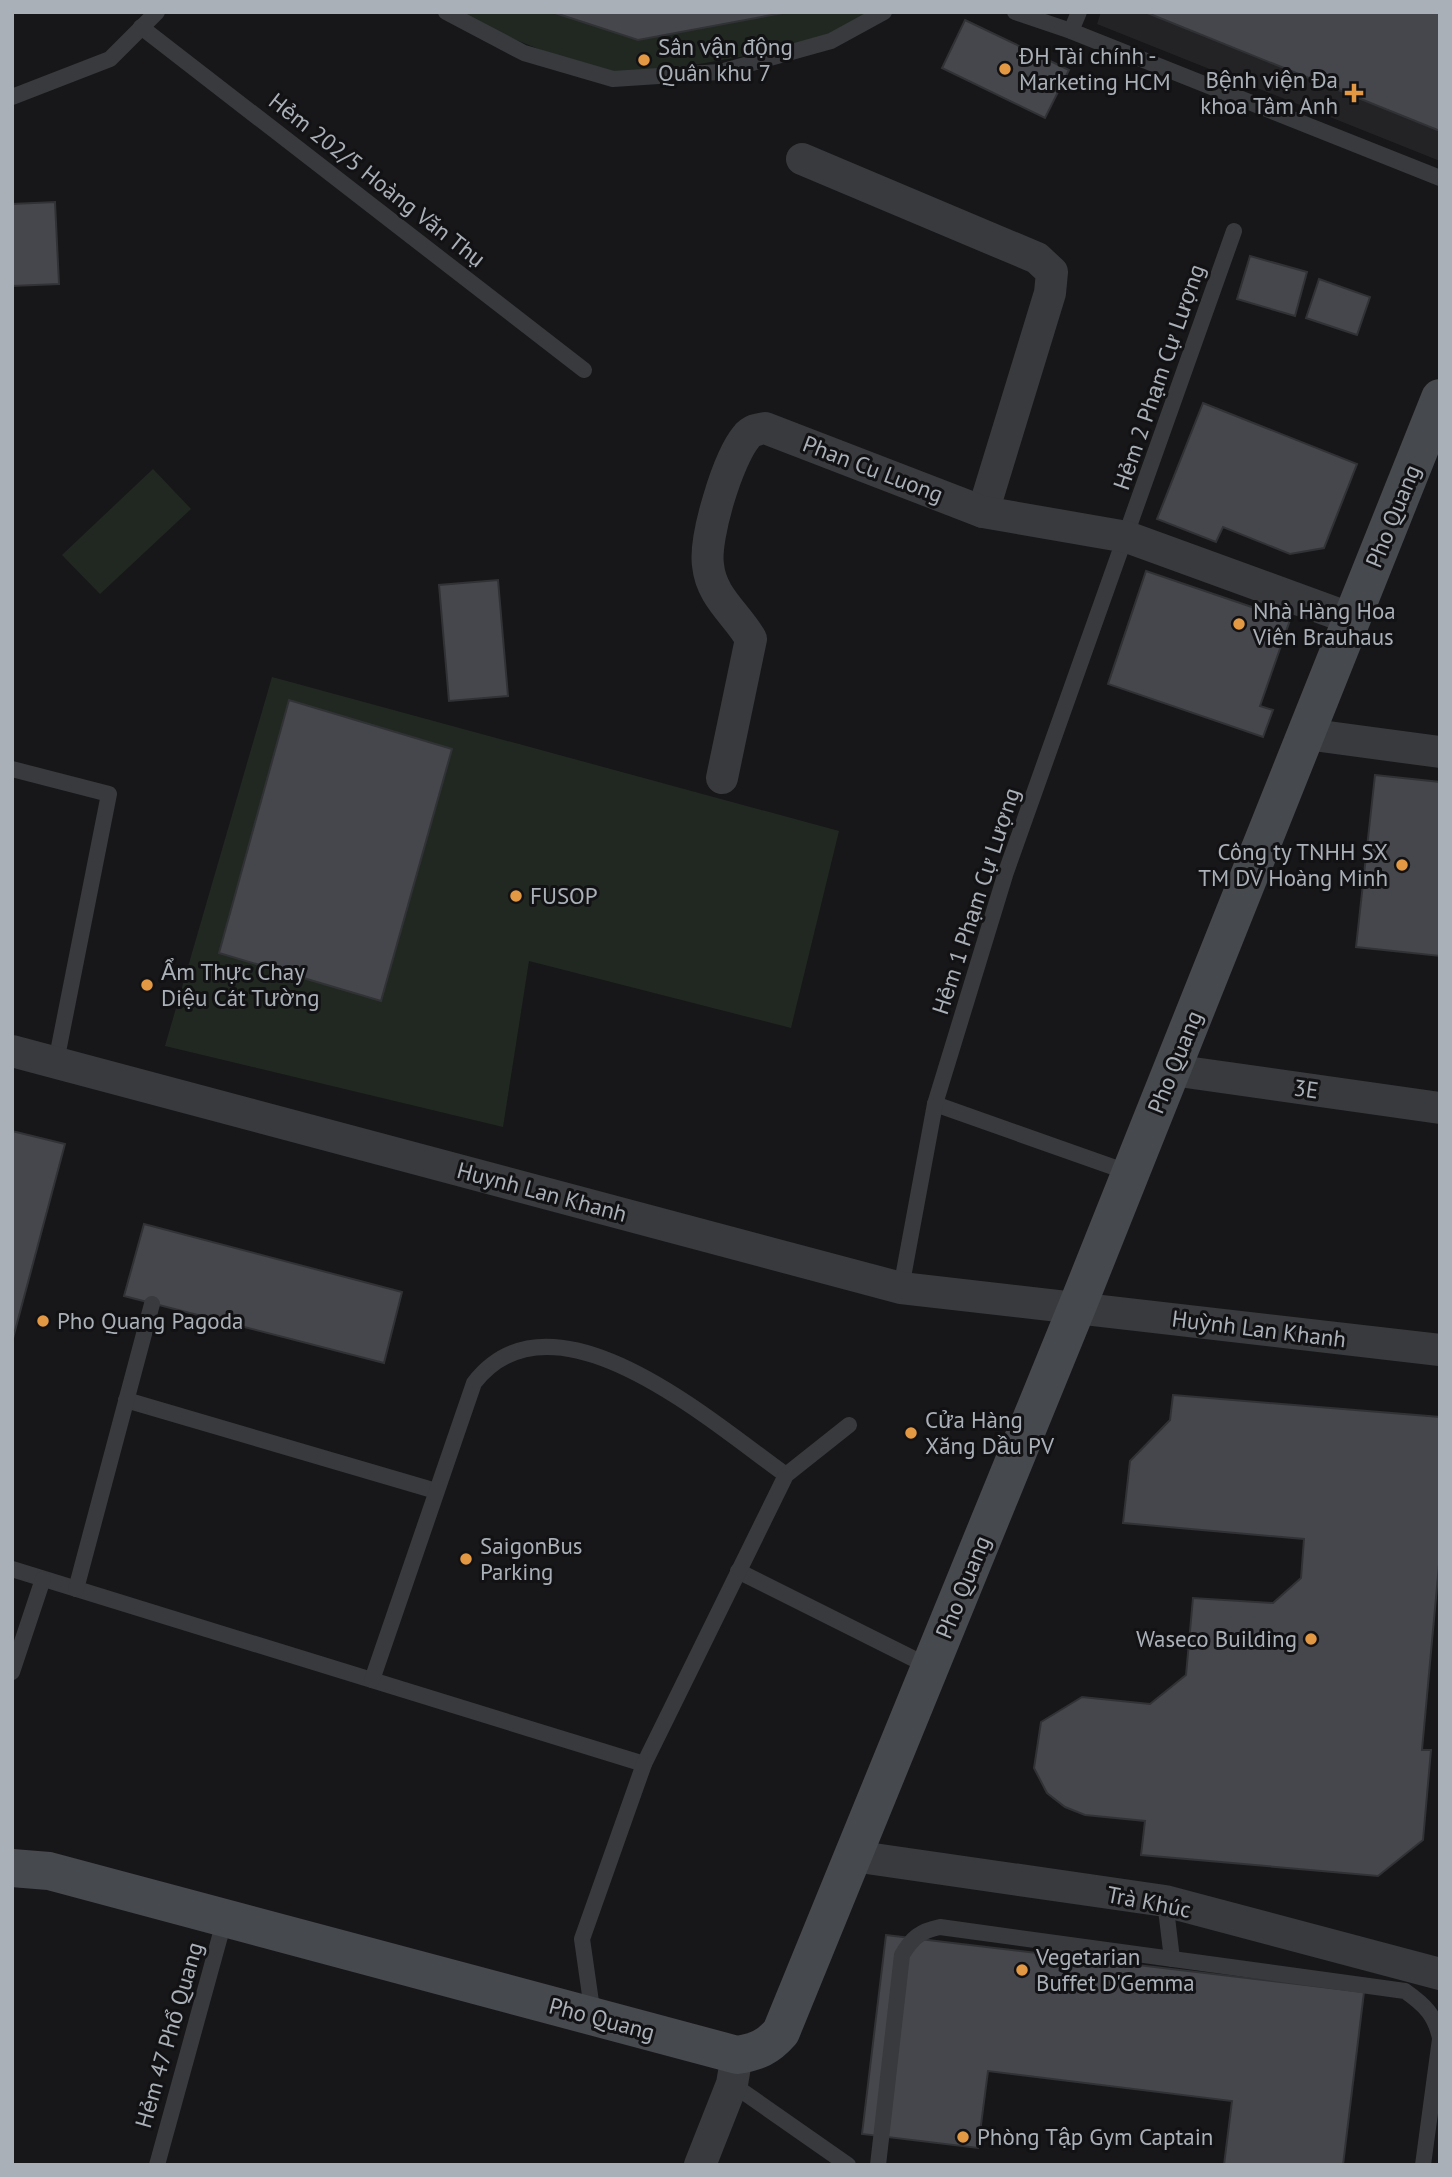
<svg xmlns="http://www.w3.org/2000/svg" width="1452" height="2177" viewBox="0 0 1452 2177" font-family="'PT Sans',sans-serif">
  <rect width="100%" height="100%" fill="#171719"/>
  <!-- built -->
  <polygon fill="#232326" points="1101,12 1440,12 1440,161 1097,24"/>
  <!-- green -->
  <g fill="#212821">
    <polygon points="446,12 869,12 831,41 613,79"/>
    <polygon points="153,469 191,509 100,594 62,555"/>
    <polygon points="272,677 839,831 791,1028 529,961 503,1127 165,1046"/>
  </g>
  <!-- building -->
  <g fill="#46474c" stroke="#313235" stroke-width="2">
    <polygon points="552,12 788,12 638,40"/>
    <polygon points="1145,12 1440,12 1440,131"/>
    <polygon points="965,20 1069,70 1045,118 942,68"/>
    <polygon points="55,202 59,284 12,286 12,204"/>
    <polygon points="1250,256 1307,272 1295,316 1237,299"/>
    <polygon points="1319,279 1370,297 1357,335 1306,318"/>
    <polygon points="1203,403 1357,464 1324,548 1290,554 1223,527 1216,542 1157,519"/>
    <polygon points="1146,571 1290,620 1260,706 1273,710 1263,737 1108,684"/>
    <polygon points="498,580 508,696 449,701 439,585"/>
    <polygon points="289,700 452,749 381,1001 219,953"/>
    <polygon points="1375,775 1440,782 1440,956 1356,947"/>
    <polygon points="12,1131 65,1144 12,1342"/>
    <polygon points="144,1224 402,1292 384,1363 124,1296"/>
    <polygon points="1173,1395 1440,1417 1440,1554 1422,1750 1431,1750 1423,1840 1378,1876 1141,1855 1145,1821 1085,1815 1065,1807 1047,1793 1034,1768 1041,1722 1082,1697 1150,1704 1186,1675 1193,1598 1273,1603 1301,1578 1304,1539 1123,1523 1130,1461 1170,1420"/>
    <polygon points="886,1935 1364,1992 1343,2165 1224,2165 1232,2101 988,2071 978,2148 862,2134"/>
  </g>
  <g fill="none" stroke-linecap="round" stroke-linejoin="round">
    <!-- service -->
    <g stroke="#383a3d" stroke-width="16">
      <polyline points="446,12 524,53 613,79 720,72 831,41 884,12"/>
      <polyline points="1015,12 1071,31 1440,178"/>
      <polyline points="141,27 584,370"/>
      <polyline points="1071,31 1079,12"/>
      <polyline points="12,97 110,59 157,12"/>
      <polyline points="12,769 109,794 56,1062"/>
      <polyline points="935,1104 1130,1173"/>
      <polyline points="901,1288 935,1104 1006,872 1234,231"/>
      <polyline points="126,1400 436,1491"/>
      <polyline points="12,1569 644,1764"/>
      <polyline points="738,1571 930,1667"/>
      <polyline points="76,1589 152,1304"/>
      <polyline points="12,1672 43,1579"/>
      <path d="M372,1680L474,1383C553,1280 714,1424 786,1475"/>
      <polyline points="1165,1901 1172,1959"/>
      <polyline points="593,2016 582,1939 644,1764 786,1475 849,1425"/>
      <polyline points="732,2084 848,2165"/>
      <polyline points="157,2165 225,1918"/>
      <path d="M878,2165L902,1955C912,1938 920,1931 940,1927L1405,1991C1425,2005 1435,2015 1440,2038"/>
      <polyline points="1423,2165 1440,2039"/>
    </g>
    <!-- minor -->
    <g stroke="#383a3d" stroke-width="32">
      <polyline points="802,159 1037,258 1052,272 1050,293 983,512"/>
      <polyline points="1306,734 1440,752"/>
      <path d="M722,778L751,639C737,614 711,597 708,565C704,537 728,459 746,437C751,430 758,429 765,428L983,512L1127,537L1352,619"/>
      <polyline points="12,1051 901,1288 1440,1350"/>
      <polyline points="1172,1070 1440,1108"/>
      <polyline points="853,1856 1165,1901 1440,1974"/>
      <polyline points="700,2165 732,2084 737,2055"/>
    </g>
    <!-- secondary -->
    <path stroke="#46494d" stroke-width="38" d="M12,1868L49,1871L737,2055C757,2052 768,2047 781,2032L1077,1307L1440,398"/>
  </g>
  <!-- markers -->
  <g fill="#e39844" stroke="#121214" stroke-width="2.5">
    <circle cx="644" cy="60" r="7"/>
    <circle cx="1005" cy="69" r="7"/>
    <path d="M1350.5 82.5h7v7h7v7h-7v7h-7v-7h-7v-7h7z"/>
    <circle cx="1239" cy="624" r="7"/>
    <circle cx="1402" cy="865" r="7"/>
    <circle cx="516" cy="896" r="7"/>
    <circle cx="147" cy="985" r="7"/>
    <circle cx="43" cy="1321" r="7"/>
    <circle cx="911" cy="1433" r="7"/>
    <circle cx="466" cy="1559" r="7"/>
    <circle cx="1311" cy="1639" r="7"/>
    <circle cx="1022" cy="1970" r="7"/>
    <circle cx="963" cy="2137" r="7"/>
  </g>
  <g text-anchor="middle" stroke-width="6" stroke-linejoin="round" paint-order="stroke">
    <!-- poi labels -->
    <g font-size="23" fill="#aab0b8" stroke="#121214" text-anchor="start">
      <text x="658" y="55">Sân vận động<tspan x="658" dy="26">Quân khu 7</tspan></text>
      <text x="1019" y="64">ĐH Tài chính -<tspan x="1019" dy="26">Marketing HCM</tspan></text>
      <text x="1338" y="88" text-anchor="end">Bệnh viện Đa<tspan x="1338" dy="26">khoa Tâm Anh</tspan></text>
      <text x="1253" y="619">Nhà Hàng Hoa<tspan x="1253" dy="26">Viên Brauhaus</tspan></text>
      <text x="1388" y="860" text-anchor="end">Công ty TNHH SX<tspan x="1388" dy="26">TM DV Hoàng Minh</tspan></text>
      <text x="530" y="904">FUSOP</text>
      <text x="161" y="980">Ẩm Thực Chay<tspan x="161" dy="26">Diệu Cát Tường</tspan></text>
      <text x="57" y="1329">Pho Quang Pagoda</text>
      <text x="925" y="1428">Cửa Hàng<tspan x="925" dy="26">Xăng Dầu PV</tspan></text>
      <text x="480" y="1554">SaigonBus<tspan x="480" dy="26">Parking</tspan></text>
      <text x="1297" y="1647" text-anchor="end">Waseco Building</text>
      <text x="1036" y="1965">Vegetarian<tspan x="1036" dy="26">Buffet D'Gemma</tspan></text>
      <text x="977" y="2145">Phòng Tập Gym Captain</text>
    </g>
    <!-- street labels -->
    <g font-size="23" fill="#aab0b8" stroke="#121214">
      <text transform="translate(377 180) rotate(38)" y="8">Hẻm 202/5 Hoàng Văn Thụ</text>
      <text transform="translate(1159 377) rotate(-71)" y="8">Hẻm 2 Phạm Cự Lượng</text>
      <text transform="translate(873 469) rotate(21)" y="8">Phan Cu Luong</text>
      <text transform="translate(1393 516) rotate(-68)" y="8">Pho Quang</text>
      <text transform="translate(976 901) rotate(-72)" y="8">Hẻm 1 Phạm Cự Lượng</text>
      <text transform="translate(1175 1062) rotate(-68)" y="8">Pho Quang</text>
      <text transform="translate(1306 1089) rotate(8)" y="8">3E</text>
      <text transform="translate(542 1192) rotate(15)" y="8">Huynh Lan Khanh</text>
      <text transform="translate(1259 1329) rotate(7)" y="8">Huỳnh Lan Khanh</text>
      <text transform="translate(963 1587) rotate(-68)" y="8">Pho Quang</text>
      <text transform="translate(1149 1902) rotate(11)" y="8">Trà Khúc</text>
      <text transform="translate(602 2019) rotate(15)" y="8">Pho Quang</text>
      <text transform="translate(169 2035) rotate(-74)" y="8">Hẻm 47 Phổ Quang</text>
    </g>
  </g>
  <!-- border -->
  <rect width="1452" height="2177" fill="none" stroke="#aab0b8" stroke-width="28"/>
</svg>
